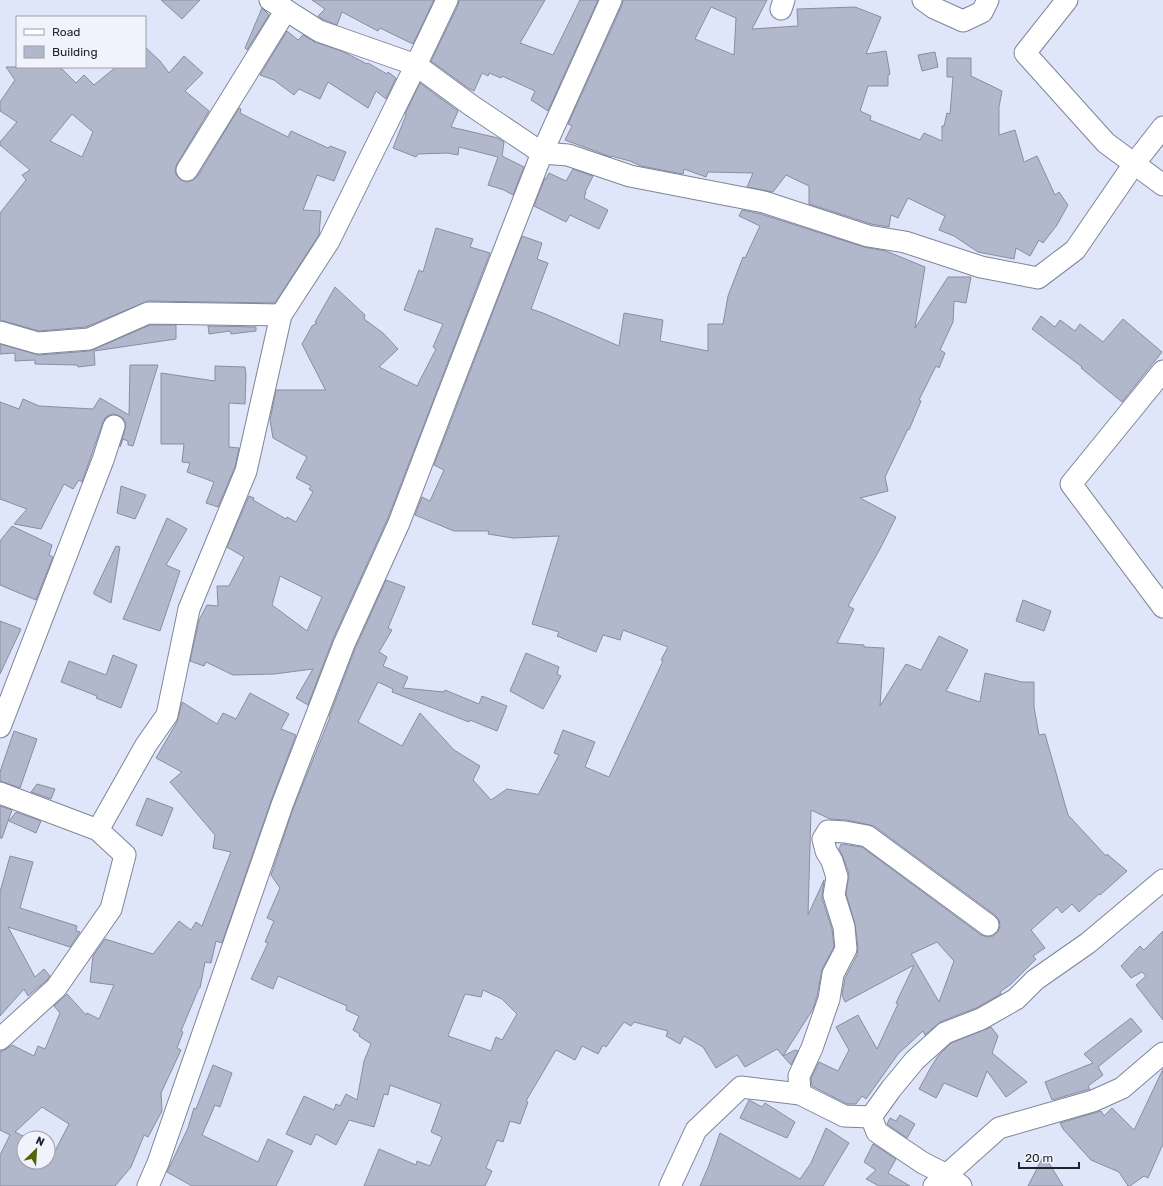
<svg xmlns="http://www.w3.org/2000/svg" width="1163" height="1186" viewBox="0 0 1163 1186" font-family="Rubik,sans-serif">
  <rect width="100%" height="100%" fill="#dfe6fa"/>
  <!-- building -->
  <g fill="#b1b8cb" stroke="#888ea1" fill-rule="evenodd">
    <polygon points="161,0 200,0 182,19"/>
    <polygon points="312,0 434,0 413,44 380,28 378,31 342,12 337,25 324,20 318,16 325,9"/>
    <polygon points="459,0 545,0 520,43 553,55 580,0 598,0 548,111 531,100 535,91 502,76 501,78 489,73 488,76 482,73 474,91 468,88 431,61 458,5"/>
    <path d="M623,0H767L752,29L798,26L797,9L855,7L881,17L866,54L886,51L890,74L888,75V86H868L860,111L871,116L870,120L920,140L924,133L942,141V126H944L947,113L950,114L953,77H947V58H971V76L1002,91L999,107V135L1015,130L1024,162L1037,156L1055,195L1059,192L1068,205L1057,225L1043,243L1039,240L1030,256L1016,248L1014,259L978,252L954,236L939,230L945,216L908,198L898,218L891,215L889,227L871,224L809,204V186L786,175L773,192L747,187L753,173L708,172L706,177L684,169L683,174L641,166L630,161L611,156V157L565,140L572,126L568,124L622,5ZM711,7L736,18L734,55L695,39Z"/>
    <polygon points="262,8 269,15 247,50 245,48"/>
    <polygon points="287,31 298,40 303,35 315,42 344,52 367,64 368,63 387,74 388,72 396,78 386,99 376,91 368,108 328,82 320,99 299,89 294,95 274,80 260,75"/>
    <path d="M145,47L160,61L169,73L184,56L203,73L185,91L209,111L177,164L175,170L176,175L181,180L187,182L193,180L197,177L239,108L241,109L240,113L288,137L291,131L328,148L330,146L346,152L334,181L317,175L303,210L321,211L319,235L275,303L148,301L86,327L39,331L0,320V213L26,180L22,175L30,170L0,145V142L17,122L0,111V102L15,80L6,67H60L76,83L84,75L94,85L116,67H145ZM72,114L93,132L82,157L50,141Z"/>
    <polygon points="935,52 938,67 922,71 918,55"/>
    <polygon points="420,83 458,111 451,127 498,138 504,142 502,156 524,167 513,195 504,190 488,185 498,157 459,147 458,155 448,153 418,154 416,157 393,148 406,115 405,114"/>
    <polygon points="573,169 593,176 585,192 586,192 584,198 608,210 599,229 570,215 566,222 534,206 545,178 546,179 549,173 566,181"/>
    <path d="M742,210L761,214L864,247L886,251L925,267L915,328L948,277H971L966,303L954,301L953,322L940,350L945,353L939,368L936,366L919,400L921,401L909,430L908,429L885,477L888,491L860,498L896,517L881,547L848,606L854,609L837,643L864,645V647L884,648L880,706L906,664L921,670L939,636L968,650L946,691L980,702L985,673L1022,682H1034V707L1039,735L1045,734L1068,815L1106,856L1107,854L1127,871L1100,895L1099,894L1079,912L1072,904L1062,913L1057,907L1031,930L1045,948L1033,956L1036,959L1011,984L1000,992L1001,994L976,1008L940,1022L925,1035L923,1031L898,1054L866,1099L862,1096L856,1104H847L812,1086L811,1078L819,1062L838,1071L849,1050L836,1027L858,1015L877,1049L898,1004L896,1003L914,965L845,1002L842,995L845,978L857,955L858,948L855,924L846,894L849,874L843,857L839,849L841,844L862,847L981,935L987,937L993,936L998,932L1000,926L999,920L995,915L874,826L847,820L830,819L811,810L808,915L824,880L822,898L832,929L834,947L822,969L817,996L813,1009L783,1056L777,1049L745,1067L737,1055L716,1068L703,1047L684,1036L680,1044L666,1036L668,1031L634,1022L631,1026L624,1022L606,1047L603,1045L598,1054L582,1046L575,1060L556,1050L526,1101L528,1102L520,1124L510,1121L503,1142L497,1140L486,1168L492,1171L485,1186H364L379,1149L416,1165L417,1161L430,1166L442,1137L431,1132L441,1104L390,1085L388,1095L384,1094L374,1127L349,1120L336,1145L316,1134L311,1145L286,1134L304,1096L334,1110L336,1104L340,1106L346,1094L357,1100L364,1061L371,1044L359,1036L360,1034L353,1030L359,1016L346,1010L347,1006L278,976L273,989L251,979L268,943L265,942L274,921L267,918L280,888L271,875L293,809L330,717H329L355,649L386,580L405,587L388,628L392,630L379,652L387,657L383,666L408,677L403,688L444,692L445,690L479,704L482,696L507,706L497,731L470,720L469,722L392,692L393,689L378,682L358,722L402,746L420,713L454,750L480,766L473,780L491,800L507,789L536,794L538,795L559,755L554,753L563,730L595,742L585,767L609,777L663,661L661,660L668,647L623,630L620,640L603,635L596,652L557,636L559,632L532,624L559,536L513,538L488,534L489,531H454L415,515L422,497L430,501L444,470L434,465L522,236L542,243L537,259L548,263L531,309L543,313L619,346L624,313L663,320L660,341L708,351V324H723L728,296L743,257L745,258L760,226L739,216ZM937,942L954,961L939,1002L911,954ZM483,990L502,999L517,1014L502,1040L496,1037L491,1051L448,1036L465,994L481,997Z"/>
    <path d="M436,228L473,239L470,247L490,253L388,518L333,639L308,705L296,698L313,669L274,674L233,675L206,662L204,666L190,661L199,620L207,605L218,606L217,586H229L244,557L227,547L249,496L254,498L253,500L286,519L287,517L296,522L313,492L309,489L311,486L296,478L307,457L273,438L270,420L276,390H326L325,389L302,344L312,326L317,323L315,322L335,287L365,315L364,319L383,333L398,349L379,367L417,386L436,349L433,347L443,324L404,310L419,270L423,272ZM280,576L322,597L307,631L272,605Z"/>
    <polygon points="1041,316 1055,327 1060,320 1075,331 1080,324 1103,342 1123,319 1162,352 1122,402 1081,368 1082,367 1032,329"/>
    <polygon points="150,325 176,325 176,339 94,351 95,365 78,367 77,365 35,364 35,360 15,361 15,353 0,354 0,344 39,355 90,351"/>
    <polygon points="208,326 256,327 256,331 231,334 230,331 209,334"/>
    <polygon points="130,365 158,365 133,446 128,445 128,441 123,439 120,447 125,429 126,423 123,418 117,415 112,414 106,417 103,422 82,482 79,480 73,489 64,484 41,529 14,524 27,509 0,499 0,402 19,409 23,399 39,406 93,409 100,398 129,415"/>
    <polygon points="215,366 245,367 246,375 245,404 229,403 229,447 239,448 235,467 218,507 206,503 214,482 187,472 190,463 182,462 184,444 161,444 161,373 215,381"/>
    <polygon points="121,486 146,495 135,519 117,513"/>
    <polygon points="167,518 187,529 166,565 180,571 160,631 123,619"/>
    <polygon points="12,526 52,545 49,555 53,557 36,600 0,585 0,541"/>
    <polygon points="116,546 120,547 111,603 94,594 94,592"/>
    <polygon points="1023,600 1051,611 1044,631 1016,621"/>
    <polygon points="0,621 21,629 0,674"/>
    <polygon points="526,653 559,667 557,674 561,676 543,709 510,691"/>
    <polygon points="113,655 137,665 121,708 96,698 97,696 61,682 69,661 106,675"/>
    <path d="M250,693L289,714L281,729L296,735L271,801L222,943L216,941L211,963L205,962L200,988H199L181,1031L183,1032L177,1048L181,1050L161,1093L162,1111L148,1137L144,1135L131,1167L115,1186H0V1155L10,1135L0,1130V1051H3L12,1045L34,1056L38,1046L45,1049L60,1013L54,1006L67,994L86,1015L87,1013L99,1019L114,985L90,982L93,956L105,939L153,954L179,921L191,930L196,922L202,926L231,852L213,848L215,835L170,782L182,772L156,758L177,722L182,702L217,724L223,713L236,719ZM42,1107L69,1124L55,1151L48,1148V1162H24V1138H27L15,1132Z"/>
    <polygon points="14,731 37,739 20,788 0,781 0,772"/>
    <polygon points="37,784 55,789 51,799 31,792"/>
    <polygon points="147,798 173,808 162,836 136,825"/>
    <polygon points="0,806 12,810 2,838 0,838"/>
    <polygon points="16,812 41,821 36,833 9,821"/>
    <polygon points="10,856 33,862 20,908 77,926 76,931 80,932 70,947 8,927 35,977 44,969 50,976 47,980 28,996 24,989 0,1016 0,892"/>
    <polygon points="1163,931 1163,1020 1136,985 1146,976 1142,972 1131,978 1121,966 1140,946 1144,950"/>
    <polygon points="1131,1018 1142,1031 1098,1067 1103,1075 1088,1086 1090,1089 1052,1100 1045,1082 1093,1063 1084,1054"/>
    <polygon points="991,1027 998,1036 992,1053 1027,1082 1006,1097 987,1071 977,1097 944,1083 936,1098 919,1089 931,1067 938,1056 951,1043"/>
    <polygon points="795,1050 798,1051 791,1065 783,1056"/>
    <polygon points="213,1065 232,1073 220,1107 215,1105 202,1135 258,1162 268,1139 293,1151 276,1186 192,1186 167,1172 188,1128 194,1108 196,1109"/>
    <polygon points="1163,1069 1163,1144 1148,1178 1144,1176 1130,1186 1128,1186 1119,1172 1091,1160 1063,1129 1060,1123 1101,1111 1104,1116 1112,1108 1134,1130"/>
    <polygon points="749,1100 762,1107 765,1103 795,1122 787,1138 740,1118"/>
    <polygon points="900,1115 915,1124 907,1138 887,1124 890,1118 896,1121"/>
    <polygon points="826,1128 849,1143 823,1186 700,1186 709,1165 720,1133 800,1179 811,1163"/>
    <polygon points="873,1144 896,1159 888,1173 910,1186 879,1186 866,1179 876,1170 864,1162"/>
    <polygon points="1044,1155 1063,1186 1028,1186"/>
  </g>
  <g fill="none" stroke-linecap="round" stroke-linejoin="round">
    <defs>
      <g id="street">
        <polyline points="270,0 319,31 416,65 472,106 542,153 568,155 630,176 764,202 868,236 905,242 981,267 1038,278 1075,250 1134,164 1163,127"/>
        <polyline points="923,0 934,8 963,21 982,12 988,0"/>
        <polyline points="1067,0 1025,53 1106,143 1163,185"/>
        <polyline points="781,9 784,0"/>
        <polyline points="187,170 286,10"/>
        <polyline points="0,332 38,343 89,339 148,313 281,315"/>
        <polyline points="1163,371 1071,484 1163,607"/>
        <polyline points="0,727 103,460 114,426"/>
        <polyline points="0,793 98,830 125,855 111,909 56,988 0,1039"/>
        <polyline points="98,830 146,745 167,715 189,609 246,471 281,315 329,241 416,65 447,0"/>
        <polyline points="800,1094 799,1076 812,1048 829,999 833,974 846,949 844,927 834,895 837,877 832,861 826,851 823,839 828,831 845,832 867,836 988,925"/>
        <polyline points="871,1117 877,1132 923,1163 947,1175 961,1186"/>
        <polyline points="148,1186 158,1163 282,805 344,644 399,523 446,400 542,153 611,0"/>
        <polyline points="670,1186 696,1130 741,1087 800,1094 844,1116 871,1117 891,1089 915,1060 945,1033 981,1019 1016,999 1035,980 1088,943 1163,880"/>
        <polyline points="934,1186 999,1128 1093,1101 1122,1088 1163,1053"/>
      </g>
    </defs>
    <!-- street casing -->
    <use href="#street" stroke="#7f8598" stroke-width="23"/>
    <!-- street -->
    <use href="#street" stroke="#fff" stroke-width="21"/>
  </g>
  <!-- legend -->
  <rect x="16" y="16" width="130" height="52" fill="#f0f3fb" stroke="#9ea0a8"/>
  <rect x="24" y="29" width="20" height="6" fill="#ffffff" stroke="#9ea0a8"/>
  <text x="52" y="36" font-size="12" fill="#22242c">Road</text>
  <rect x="24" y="46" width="20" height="12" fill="#b1b8cb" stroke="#9ea0a8"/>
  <text x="52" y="56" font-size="12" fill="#22242c">Building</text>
  <!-- north arrow -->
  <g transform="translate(36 1150) rotate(25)"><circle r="19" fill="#f0f3fb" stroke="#9ea0a8"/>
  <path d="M0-3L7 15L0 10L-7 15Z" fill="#576406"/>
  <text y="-6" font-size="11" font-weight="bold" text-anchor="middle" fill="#22242c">N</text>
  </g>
  <!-- scale -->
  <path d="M1019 1162v6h60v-6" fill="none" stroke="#22242c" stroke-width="2"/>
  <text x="1025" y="1162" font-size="12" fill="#22242c" stroke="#f0f3fb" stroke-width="3" paint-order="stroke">20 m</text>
</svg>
